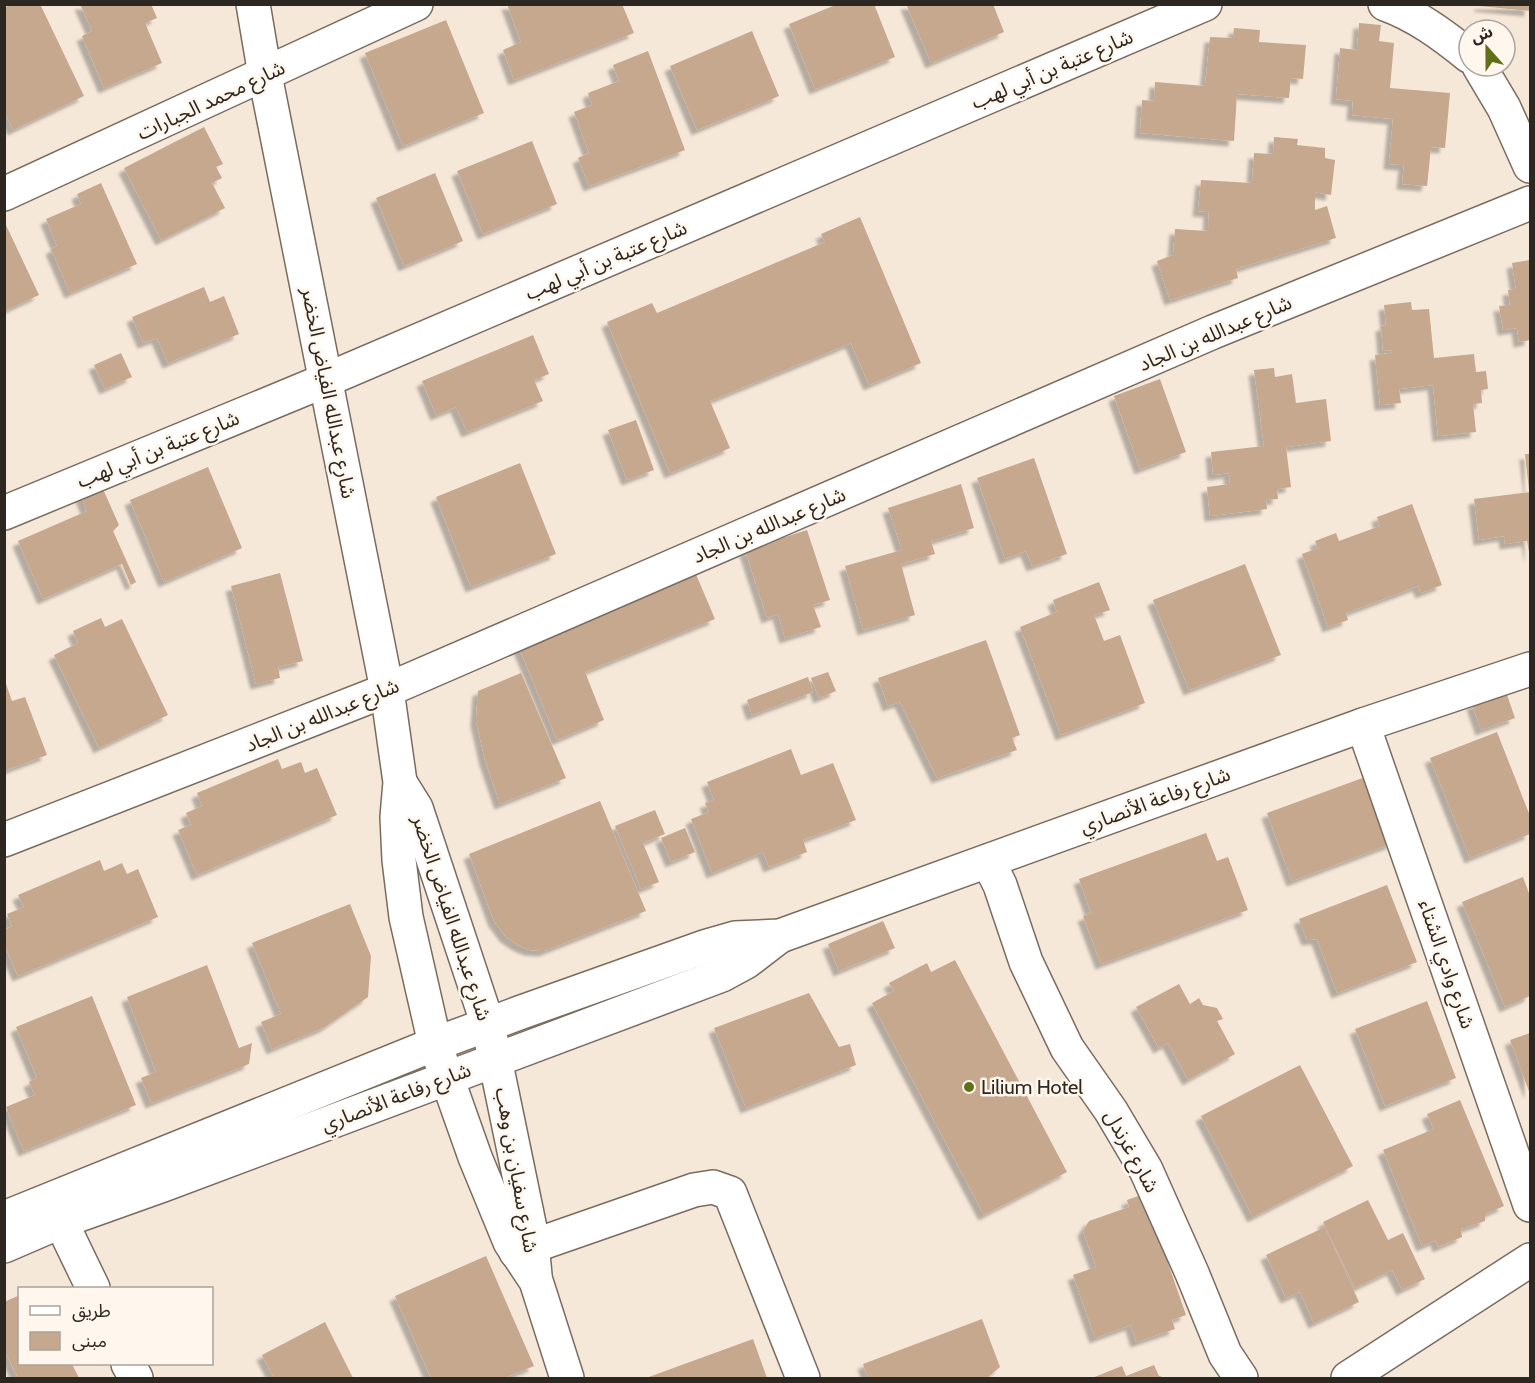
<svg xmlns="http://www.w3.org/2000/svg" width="1535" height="1383" viewBox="0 0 1535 1383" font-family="Cabin,'Noto Sans Arabic',sans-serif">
  <defs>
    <filter id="shadow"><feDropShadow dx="-5.5" dy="5.5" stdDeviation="1.5" flood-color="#0004"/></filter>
  </defs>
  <rect width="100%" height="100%" fill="#f6e8d9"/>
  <!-- building -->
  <g fill="#c5a88e" filter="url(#shadow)">
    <polygon points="12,4 40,4 84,96 13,130 4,112 4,8"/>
    <polygon points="80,4 151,4 157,18 145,23 162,63 104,88 82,36 92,31"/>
    <polygon points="507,4 622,4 634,33 514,80 503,50 521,42"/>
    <polygon points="838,4 874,4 895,57 815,89 789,24"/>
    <polygon points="906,4 993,4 1004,32 931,63"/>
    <polygon points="1480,4 1530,4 1530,11 1479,6"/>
    <polygon points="446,20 484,113 403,146 365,53"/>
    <polygon points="1359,23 1381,25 1379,41 1394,43 1390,88 1450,93 1445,148 1431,147 1427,186 1402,184 1404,165 1389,164 1393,119 1352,115 1353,101 1336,99 1340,48 1357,50"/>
    <polygon points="1234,28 1260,30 1259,42 1306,45 1303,79 1291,78 1289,98 1237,94 1234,141 1140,133 1142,100 1154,101 1155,82 1205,86 1210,37 1233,38"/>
    <polygon points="752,31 779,96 697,130 670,66"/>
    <polygon points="648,51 685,150 589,186 578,158 589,153 574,112 592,105 588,93 619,81 613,65"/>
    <polygon points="204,127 223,164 216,167 222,178 212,183 225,208 161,240 124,168"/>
    <polygon points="1274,137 1298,139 1297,145 1325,148 1325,158 1335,160 1331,195 1315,192 1315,210 1327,206 1336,238 1236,269 1238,278 1170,300 1157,261 1173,255 1175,229 1208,231 1209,212 1198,211 1201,180 1252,183 1254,153 1273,154"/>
    <polygon points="532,141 557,204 483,234 457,171"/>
    <polygon points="435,173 463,241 404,266 376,198"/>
    <polygon points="101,183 137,264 70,293 51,249 57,246 46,219 81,204 77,194"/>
    <polygon points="860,217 921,363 869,385 851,343 710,401 730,448 670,473 607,322 652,303 657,313 825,242 821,234"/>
    <polygon points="4,225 6,225 39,295 4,311"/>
    <polygon points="1530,260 1530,340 1519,342 1517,328 1503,330 1499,306 1510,305 1508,290 1516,289 1512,263"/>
    <polygon points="204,287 210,302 224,296 239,334 168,363 157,338 143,343 132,317"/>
    <polygon points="1411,302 1412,310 1429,309 1434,358 1474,354 1476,372 1486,371 1488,389 1481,390 1482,403 1473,404 1476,432 1438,436 1433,385 1399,389 1401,403 1380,405 1375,355 1392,353 1391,350 1383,351 1381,326 1386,325 1384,305"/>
    <polygon points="533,335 549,374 534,380 543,401 467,432 456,407 436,415 422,381"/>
    <polygon points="121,353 132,377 105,389 94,365"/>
    <polygon points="1274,368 1275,377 1292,374 1296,403 1326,399 1331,441 1286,447 1291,487 1277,489 1278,499 1266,500 1267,509 1210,516 1207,487 1230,484 1229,473 1213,475 1211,452 1264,446 1254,370"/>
    <polygon points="1160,379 1186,452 1140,469 1114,396"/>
    <polygon points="636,420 654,470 627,480 608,430"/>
    <polygon points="1525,454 1530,454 1530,490 1529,490"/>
    <polygon points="1034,458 1067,554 1032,566 1026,551 1005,559 977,478"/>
    <polygon points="520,463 556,554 471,587 436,497"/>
    <polygon points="208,467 242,548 164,582 130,500"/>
    <polygon points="99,480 119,525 113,531 136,582 131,585 122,564 43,599 18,541 87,511 78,489"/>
    <polygon points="961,484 974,528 931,541 935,554 901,564 915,615 863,630 845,566 902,550 888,508"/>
    <polygon points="1530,492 1530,558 1527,541 1505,544 1504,536 1479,540 1474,499"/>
    <polygon points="1412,504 1442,585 1421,593 1418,586 1346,613 1348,620 1328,627 1302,554 1318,548 1315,541 1336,533 1339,541 1380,526 1377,517"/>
    <polygon points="807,530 830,600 813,605 821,627 785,638 778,614 767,618 745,550"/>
    <polygon points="1245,564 1281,655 1189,690 1153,600"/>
    <polygon points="695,572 715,619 585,672 604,720 557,740 518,645"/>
    <polygon points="280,573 303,661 278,667 280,678 256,684 231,586"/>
    <polygon points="1099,582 1110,610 1094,615 1104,641 1120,635 1145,703 1061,735 1020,627 1057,612 1053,600"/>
    <polygon points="101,618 105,627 122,619 168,715 99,748 54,655 78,643 73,631"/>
    <polygon points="986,640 1020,735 1012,738 1017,750 937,778 900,702 888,706 878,678"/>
    <polygon points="828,672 836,691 819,698 811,678"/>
    <polygon points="521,673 566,778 500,804 485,760 476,721 478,691"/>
    <polygon points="808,677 813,692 752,715 747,700"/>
    <polygon points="5,681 12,701 25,697 47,755 4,771"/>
    <polygon points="1506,692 1515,718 1481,730 1472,704"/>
    <polygon points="1497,732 1530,816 1530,834 1470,858 1430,758"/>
    <polygon points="791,749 801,775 833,763 856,820 803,840 807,852 769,867 763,852 712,873 691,819 709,812 705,803 714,800 707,782"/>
    <polygon points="278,759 282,769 301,762 305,773 317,768 337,815 197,875 178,830 191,825 186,813 202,806 197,793"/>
    <polygon points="1368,776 1393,843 1292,881 1267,813"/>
    <polygon points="600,801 646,911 544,951 530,950 520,946 506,937 494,921 469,854"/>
    <polygon points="655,810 665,834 643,843 659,882 641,889 615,826"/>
    <polygon points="685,828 695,852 671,862 661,838"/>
    <polygon points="1206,833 1217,861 1228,857 1248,910 1101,964 1083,916 1091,913 1079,879"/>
    <polygon points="100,860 104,871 122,863 127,874 138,869 158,917 18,976 4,944 4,930 12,926 7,914 24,907 18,895"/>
    <polygon points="1523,877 1530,896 1530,996 1505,1007 1462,902"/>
    <polygon points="1387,885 1417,962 1337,993 1317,939 1307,940 1299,919"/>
    <polygon points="350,904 371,956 368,997 325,1027 272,1049 261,1022 281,1014 252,943"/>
    <polygon points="883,921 895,948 839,971 828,944"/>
    <polygon points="955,960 1067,1172 984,1215 872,1003 894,991 889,983 927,963 931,972"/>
    <polygon points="207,965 239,1048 252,1043 249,1064 151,1103 141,1078 156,1072 127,997"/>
    <polygon points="1179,984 1190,1004 1199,998 1203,1005 1217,1008 1223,1019 1217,1021 1235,1054 1188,1080 1168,1043 1159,1048 1136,1007"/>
    <polygon points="809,993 839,1047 850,1044 856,1065 746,1108 714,1028"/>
    <polygon points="92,996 136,1105 24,1151 6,1107 35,1095 29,1082 37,1078 16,1027"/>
    <polygon points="1427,1001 1456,1078 1385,1106 1355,1029"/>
    <polygon points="1530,1033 1530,1094 1510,1040"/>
    <polygon points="1300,1065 1353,1166 1253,1217 1201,1116"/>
    <polygon points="1460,1100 1504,1206 1485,1214 1485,1221 1461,1229 1462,1237 1438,1247 1436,1240 1422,1246 1383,1150 1434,1129 1427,1114"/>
    <polygon points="1144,1194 1186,1315 1172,1320 1175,1329 1136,1342 1131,1325 1095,1338 1073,1275 1096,1267 1083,1231 1089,1221 1129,1207 1127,1200"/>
    <polygon points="1368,1200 1388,1240 1403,1233 1425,1279 1402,1290 1392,1270 1355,1288 1323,1222"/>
    <polygon points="1325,1227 1359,1302 1314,1323 1300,1292 1286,1298 1266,1255"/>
    <polygon points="486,1256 534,1366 504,1378 431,1378 395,1296"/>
    <polygon points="20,1295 20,1364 72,1364 79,1378 18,1378 4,1349 4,1302"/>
    <polygon points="982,1319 1000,1367 987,1378 868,1378 863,1364"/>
    <polygon points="325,1322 353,1378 274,1378 262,1355"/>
    <polygon points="753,1339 767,1378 646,1378"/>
    <polygon points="1154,1365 1159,1376 1166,1378 1092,1378 1122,1366 1126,1376"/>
  </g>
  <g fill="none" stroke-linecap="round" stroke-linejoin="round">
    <defs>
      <g id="minor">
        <polyline points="253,4 265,75 387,690 400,782 397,817 399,860 406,917 435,1044 475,1157 510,1242 536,1281 567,1378"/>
        <path d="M1385,4C1416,15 1443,35 1469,56"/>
        <polyline points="1479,66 1504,108 1530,166"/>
        <polyline points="4,194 416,4"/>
        <polyline points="4,513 326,380 1205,4"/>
        <polyline points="1363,725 1530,1205"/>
        <polyline points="401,784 416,808 488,1025 531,1233 535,1275"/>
        <polyline points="4,840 387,690 1213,332 1530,203"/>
        <polyline points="988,861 1000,885 1026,962 1067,1048 1111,1111 1146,1170 1192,1273 1225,1354 1241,1378"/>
        <polyline points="51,1201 93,1288"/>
        <polyline points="4,1218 435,1044 519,1013 707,946 735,938 780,936 1363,725 1530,669"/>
        <polyline points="4,1246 62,1221 163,1185 722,975 746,962 780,936"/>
        <polyline points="516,1252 694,1190 713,1187 730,1193 803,1378"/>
        <polyline points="128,1364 136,1378"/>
        <polyline points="1348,1378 1530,1260"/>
      </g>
    </defs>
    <!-- minor casing -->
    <use href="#minor" stroke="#796c5f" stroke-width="36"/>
    <!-- minor -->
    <use href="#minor" stroke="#fff" stroke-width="33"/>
  </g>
  <!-- markers -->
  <circle fill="#626f19" stroke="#fff6ed" stroke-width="2" cx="969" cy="1087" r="6"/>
  <g text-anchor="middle" stroke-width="5" stroke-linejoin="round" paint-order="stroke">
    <!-- street labels -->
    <g font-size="20" fill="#2c2721" stroke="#fff6ed">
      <text transform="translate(1052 69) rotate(-23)" y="7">شارع عتبة بن أبي لهب</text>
      <text transform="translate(211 100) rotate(-25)" y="7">شارع محمد الجبارات</text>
      <text transform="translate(606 260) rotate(-23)" y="7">شارع عتبة بن أبي لهب</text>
      <text transform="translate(1215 333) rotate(-23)" y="7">شارع عبدالله بن الجاد</text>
      <text transform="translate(329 393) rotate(79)" y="7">شارع عبدالله الفياض الخضر</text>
      <text transform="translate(158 449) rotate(-22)" y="7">شارع عتبة بن أبي لهب</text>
      <text transform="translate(769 525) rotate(-23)" y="7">شارع عبدالله بن الجاد</text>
      <text transform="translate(322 715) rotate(-22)" y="7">شارع عبدالله بن الجاد</text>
      <text transform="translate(1155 800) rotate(-20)" y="7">شارع رفاعة الأنصاري</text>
      <text transform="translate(452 918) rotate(72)" y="7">شارع عبدالله الفياض الخضر</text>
      <text transform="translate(1447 964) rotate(71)" y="7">شارع وادي الشتاء</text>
      <text transform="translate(396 1097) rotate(-21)" y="7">شارع رفاعة الأنصاري</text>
      <text transform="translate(1132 1151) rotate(61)" y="7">شارع غرندل</text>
      <text transform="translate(517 1170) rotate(80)" y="7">شارع سفيان بن وهب</text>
    </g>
    <!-- poi labels -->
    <g font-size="20" fill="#2c2721" stroke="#fff6ed" text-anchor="start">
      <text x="981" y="1094">Lilium Hotel</text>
    </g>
  </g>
  <!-- border -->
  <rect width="1535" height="1383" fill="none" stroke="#2c2721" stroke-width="12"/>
  <!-- legend -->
  <rect x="18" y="1287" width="195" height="78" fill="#fff6ed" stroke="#aba39b" stroke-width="1.5"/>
  <rect x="30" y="1306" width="30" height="9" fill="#ffffff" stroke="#aba39b" stroke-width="1.5"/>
  <text x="72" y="1317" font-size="18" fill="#2c2721">طريق</text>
  <rect x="30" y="1332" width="30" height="18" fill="#c5a88e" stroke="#aba39b" stroke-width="1.5"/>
  <text x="72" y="1347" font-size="18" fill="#2c2721">مبنى</text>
  <!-- north arrow -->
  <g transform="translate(1487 48) rotate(339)"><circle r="28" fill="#fff6ed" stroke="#aba39b" stroke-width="1.5"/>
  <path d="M0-4.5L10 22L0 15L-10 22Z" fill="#626f19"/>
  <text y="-9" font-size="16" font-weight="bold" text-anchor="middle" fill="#2c2721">ش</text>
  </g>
</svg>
